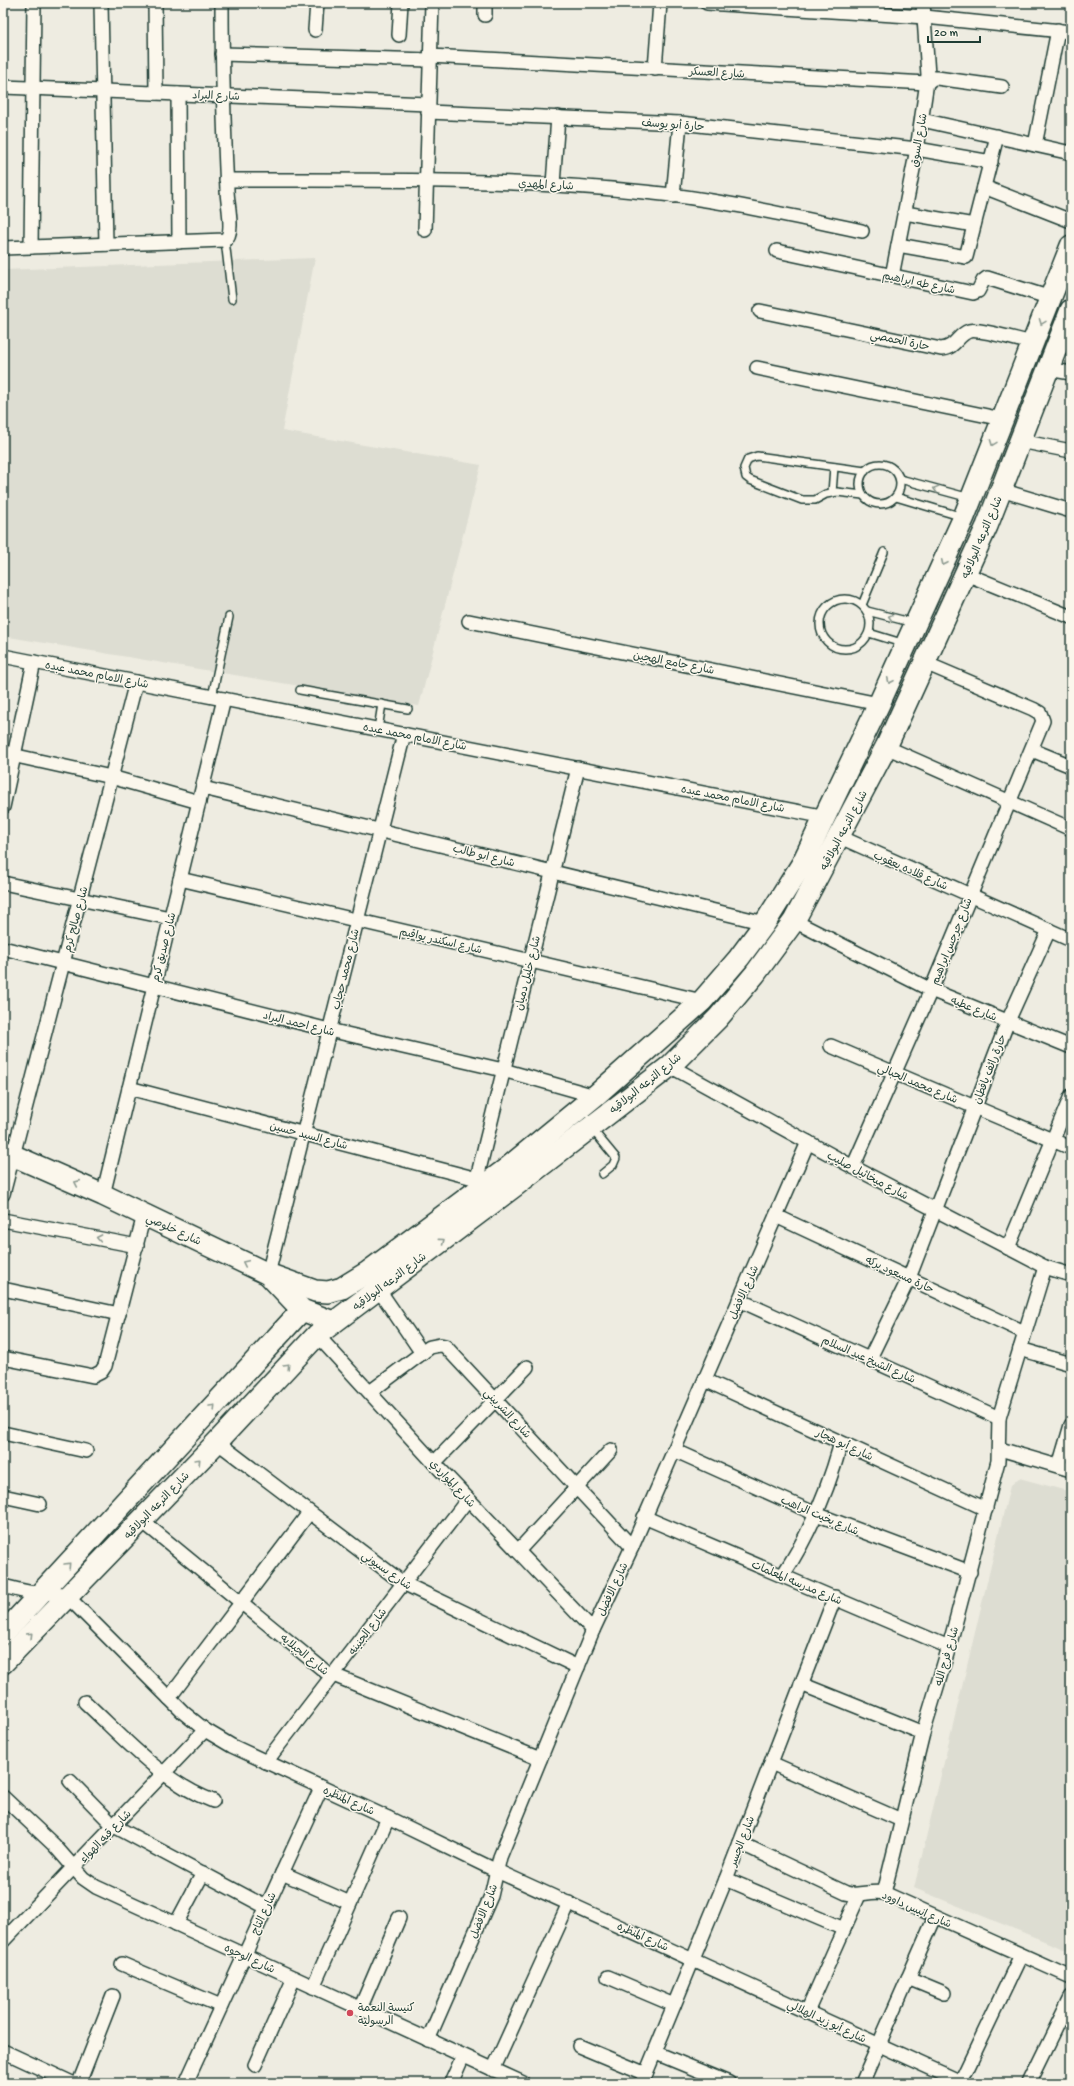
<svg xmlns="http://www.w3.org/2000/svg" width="1074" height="2086" viewBox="0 0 1074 2086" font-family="'Gochi Hand','Playpen Sans Arabic',sans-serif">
  <rect width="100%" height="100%" fill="#eeece1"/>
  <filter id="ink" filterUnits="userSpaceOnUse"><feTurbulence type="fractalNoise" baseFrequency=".025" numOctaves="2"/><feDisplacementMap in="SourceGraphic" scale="8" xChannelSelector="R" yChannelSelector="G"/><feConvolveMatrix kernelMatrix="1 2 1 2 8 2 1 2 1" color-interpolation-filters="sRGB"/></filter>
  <g filter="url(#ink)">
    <!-- built -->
    <g fill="#ddddd2">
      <polygon points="315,258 282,431 481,465 419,706 3,636 3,270"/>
      <polygon points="1019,1478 1071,1492 1071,1952 914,1888 1010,1486"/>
    </g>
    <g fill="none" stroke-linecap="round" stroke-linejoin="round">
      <defs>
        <g id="lane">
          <polyline points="225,240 232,299"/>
          <circle cx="880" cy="484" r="20"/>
          <polyline points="900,479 970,498"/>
          <polyline points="832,493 834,467"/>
          <polyline points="863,495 837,492 826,494 815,500 802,500 750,480 746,477 744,468 748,459 757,456 865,471"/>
          <polyline points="896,497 963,517"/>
          <circle cx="845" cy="624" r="25"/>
          <polyline points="862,605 884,552"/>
          <polyline points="867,611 914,623"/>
          <polyline points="869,633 905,644"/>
          <polyline points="300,690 408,709"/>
          <polyline points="212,697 229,617"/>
          <polyline points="378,729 382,704"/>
          <polyline points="592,1129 616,1158 613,1165 602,1174"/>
        </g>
        <g id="street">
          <polyline points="101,3 106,244"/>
          <polyline points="155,3 156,93"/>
          <polyline points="707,3 925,17 1071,32"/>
          <polyline points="485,15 485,3"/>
          <polyline points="315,30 317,3"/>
          <polyline points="399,35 401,3"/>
          <polyline points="222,54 430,60"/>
          <polyline points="430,56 927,83 933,78 937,78 1002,87"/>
          <polyline points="655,69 660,3"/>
          <polyline points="3,87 428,104"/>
          <polyline points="178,94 179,242"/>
          <polyline points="428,112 680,123 917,149 991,162"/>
          <polyline points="922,120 1071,153"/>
          <polyline points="1035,145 1058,30"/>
          <path d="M226,180C366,180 505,178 644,192C718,199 790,216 862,231"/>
          <polyline points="553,184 558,117"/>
          <polyline points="984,187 1071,221"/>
          <polyline points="673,196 680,123"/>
          <polyline points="905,213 974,225"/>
          <polyline points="425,230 432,3"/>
          <polyline points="898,245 966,257 997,136"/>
          <polyline points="31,247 34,3"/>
          <path d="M3,248L225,240C235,233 227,203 227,190C224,128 222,66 222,3"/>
          <polyline points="777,251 973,293 978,291 983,281 987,278 1051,298"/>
          <polyline points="892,276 917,149 928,75 923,3"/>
          <path d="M760,311L941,349C956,348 957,335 969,331C979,328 1021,341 1033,343"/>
          <polyline points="757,368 1002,419"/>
          <polyline points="1048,369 1071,373"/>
          <polyline points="1020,441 1071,451"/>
          <polyline points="1001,490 1071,511"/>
          <polyline points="966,574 1071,617"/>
          <polyline points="469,621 879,704"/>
          <polyline points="3,656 826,817"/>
          <polyline points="886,747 1071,829"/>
          <polyline points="1032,750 1071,766"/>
          <polyline points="3,753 111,777 199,802"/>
          <polyline points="203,788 765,923"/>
          <polyline points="3,807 34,662"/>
          <polyline points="840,837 1071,940"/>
          <polyline points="180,879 702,1001"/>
          <polyline points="3,883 170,918"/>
          <polyline points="794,921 931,990 1071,1047"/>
          <polyline points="3,948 329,1030 503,1070 595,1096"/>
          <polyline points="831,1046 1071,1148"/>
          <polyline points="670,1066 853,1167 1045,1267 1071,1275"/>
          <polyline points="129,1088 485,1181"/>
          <polyline points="853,1167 931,990 1043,721 1040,713 1033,709 925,663"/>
          <polyline points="477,1178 578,768"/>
          <polyline points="3,1194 136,682"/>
          <polyline points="103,1195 224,699"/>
          <polyline points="776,1216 1024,1332"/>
          <polyline points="3,1220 137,1246"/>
          <polyline points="1008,1248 1071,1096"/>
          <polyline points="268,1274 404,734"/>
          <polyline points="3,1289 119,1314"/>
          <polyline points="379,1290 422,1353"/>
          <polyline points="739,1300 999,1418"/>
          <polyline points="317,1335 434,1463 593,1630"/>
          <polyline points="1020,1349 1071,1364"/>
          <polyline points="3,1358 93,1376 101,1372 105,1366 144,1215"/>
          <polyline points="869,1360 909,1278 1008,1021 1049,930"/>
          <polyline points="705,1380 986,1509"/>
          <polyline points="370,1392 430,1347 440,1345 445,1346 632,1547"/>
          <polyline points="3,1433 86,1451"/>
          <polyline points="217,1442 403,1583 578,1667"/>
          <polyline points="1000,1449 1071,1470"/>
          <polyline points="674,1450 816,1514 970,1572"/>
          <polyline points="434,1463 527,1367"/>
          <polyline points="1059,1466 1071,1425"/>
          <polyline points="3,1496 40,1504"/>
          <polyline points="644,1517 949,1647"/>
          <polyline points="141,1520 326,1672 540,1759"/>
          <polyline points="518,1551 611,1450"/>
          <path d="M783,1575C810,1534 828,1490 841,1443"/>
          <path d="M3,1586C15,1589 28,1593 41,1594C54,1594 54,1590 68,1597L184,1713L205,1730L232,1746L388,1818L497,1871L961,2082"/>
          <polyline points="801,1684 923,1733"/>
          <polyline points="169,1698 309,1513"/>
          <path d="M85,1702C124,1738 162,1782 213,1801"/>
          <polyline points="266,1762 468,1499"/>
          <polyline points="771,1763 901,1820"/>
          <polyline points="70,1781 114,1826 266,1907"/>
          <polyline points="3,1797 54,1845 83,1878 96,1887 523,2083"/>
          <path d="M740,1843L846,1893C859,1897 870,1890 884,1893L1071,1977"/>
          <polyline points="282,1873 350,1903"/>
          <polyline points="726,1879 844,1929"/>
          <polyline points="884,1893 923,1733 949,1647 998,1461 999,1418 1045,1267"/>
          <polyline points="176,1924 203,1873"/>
          <polyline points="3,1941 205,1730"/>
          <polyline points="122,1964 221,2006"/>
          <polyline points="608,1977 674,2005"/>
          <polyline points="908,1978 944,1993"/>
          <polyline points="313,1987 388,1818"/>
          <polyline points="360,2009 399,1918"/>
          <polyline points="807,2012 859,1895"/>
          <polyline points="428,2040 491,1896 500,1857 593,1630 632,1547 808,1142"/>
          <polyline points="579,2046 646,2074"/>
          <polyline points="3,2051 72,2083"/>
          <polyline points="656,2053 729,2083"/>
          <polyline points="255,2065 294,1978"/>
          <polyline points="493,2070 569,1903"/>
          <polyline points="79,2083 113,1996"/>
          <polyline points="186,2083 321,1788"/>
          <polyline points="451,2083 463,2056"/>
          <polyline points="642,2083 726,1879 835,1597"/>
          <polyline points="862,2083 935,1917"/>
          <polyline points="960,2083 1021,1955"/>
          <polyline points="1029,2083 1071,1997"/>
        </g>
        <g id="primary">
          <polyline points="3,1151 103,1195 268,1274 302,1310 333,1322"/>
          <polyline points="268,1274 315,1291 328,1292 342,1288 368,1272 505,1170 595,1096 702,1001 739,958 765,923 802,864 879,704 964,517 1071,246"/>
          <polyline points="3,1634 302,1310"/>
          <polyline points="3,1663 217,1442 317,1335 516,1185 670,1066 718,1018 755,974 794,921 886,747 987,526 1071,310"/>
        </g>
      </defs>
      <!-- lane casing -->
      <use href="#lane" stroke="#1f3d34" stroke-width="10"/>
      <!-- street casing -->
      <use href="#street" stroke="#1f3d34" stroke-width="16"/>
      <!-- primary casing -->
      <use href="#primary" stroke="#1f3d34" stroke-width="24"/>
      <!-- lane -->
      <use href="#lane" stroke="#fbf7ec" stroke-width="7"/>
      <!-- street -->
      <use href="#street" stroke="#fbf7ec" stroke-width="13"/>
      <!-- primary -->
      <use href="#primary" stroke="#fbf7ec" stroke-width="21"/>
    </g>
    <!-- one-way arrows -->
    <defs><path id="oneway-chevron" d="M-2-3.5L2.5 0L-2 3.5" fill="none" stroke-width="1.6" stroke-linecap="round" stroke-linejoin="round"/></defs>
    <g stroke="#8d9a90">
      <use href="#oneway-chevron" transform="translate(1042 322) rotate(111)"/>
      <use href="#oneway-chevron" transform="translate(993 443) rotate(111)"/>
      <use href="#oneway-chevron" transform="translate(936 489) rotate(-165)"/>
      <use href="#oneway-chevron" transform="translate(944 563) rotate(115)"/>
      <use href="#oneway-chevron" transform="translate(891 617) rotate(-165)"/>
      <use href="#oneway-chevron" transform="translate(890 681) rotate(115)"/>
      <use href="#oneway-chevron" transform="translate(77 1183) rotate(-156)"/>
      <use href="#oneway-chevron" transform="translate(99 1238) rotate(-169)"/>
      <use href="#oneway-chevron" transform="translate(442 1241) rotate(-37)"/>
      <use href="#oneway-chevron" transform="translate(245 1263) rotate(-155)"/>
      <use href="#oneway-chevron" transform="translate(287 1366) rotate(-47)"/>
      <use href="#oneway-chevron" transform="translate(213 1407) rotate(-47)"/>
      <use href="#oneway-chevron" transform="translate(198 1461) rotate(-46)"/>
      <use href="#oneway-chevron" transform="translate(68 1565) rotate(-47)"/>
      <use href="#oneway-chevron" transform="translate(30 1635) rotate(-45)"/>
    </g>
  </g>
  <!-- markers -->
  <circle fill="#d1495b" stroke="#fbf7ec" stroke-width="1.5" cx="350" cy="2013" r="4"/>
  <g text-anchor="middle" stroke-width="3" stroke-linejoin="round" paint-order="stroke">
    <!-- street labels -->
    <g font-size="11" fill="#1f3d34" stroke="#fbf7ec">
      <text transform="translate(717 72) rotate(3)" y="4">شارع العسكر</text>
      <text transform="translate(216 95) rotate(2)" y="4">شارع البراد</text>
      <text transform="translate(673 124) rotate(4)" y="4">حارة أبو يوسف</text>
      <text transform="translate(918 140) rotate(-80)" y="4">شارع السوق</text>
      <text transform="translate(546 184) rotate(3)" y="4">شارع المهدي</text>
      <text transform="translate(919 282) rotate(12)" y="4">شارع طه ابراهيم</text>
      <text transform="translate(900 340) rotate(12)" y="4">حارة الحمصي</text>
      <text transform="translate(981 537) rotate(-67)" y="4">شارع الترعه البولاقيه</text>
      <text transform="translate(674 662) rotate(11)" y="4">شارع جامع الهجين</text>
      <text transform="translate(97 674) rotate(11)" y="4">شارع الامام محمد عبده</text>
      <text transform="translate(415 736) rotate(11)" y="4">شارع الامام محمد عبده</text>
      <text transform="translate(733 798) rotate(11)" y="4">شارع الامام محمد عبده</text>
      <text transform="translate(843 830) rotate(-62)" y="4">شارع الترعه البولاقيه</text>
      <text transform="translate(484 855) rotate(14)" y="4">شارع ابو طالب</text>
      <text transform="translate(911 870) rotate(24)" y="4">شارع قلاده يعقوب</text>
      <text transform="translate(75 919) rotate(-75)" y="4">شارع صالح كرم</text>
      <text transform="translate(441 940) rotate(13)" y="4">شارع اسكندر يواقيم</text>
      <text transform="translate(951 941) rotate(-68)" y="4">شارع جرجس ابراهيم</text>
      <text transform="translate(163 947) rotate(-76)" y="4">شارع صديق كرم</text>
      <text transform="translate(345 969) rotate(-76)" y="4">شارع محمد حجاب</text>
      <text transform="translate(527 973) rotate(-76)" y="4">شارع خليل دميان</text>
      <text transform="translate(974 1008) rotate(22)" y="4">شارع عطيه</text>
      <text transform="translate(299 1023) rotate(14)" y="4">شارع احمد البراد</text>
      <text transform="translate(989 1069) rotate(-69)" y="4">حارة رائف يافطان</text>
      <text transform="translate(645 1083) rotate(-39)" y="4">شارع الترعه البولاقيه</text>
      <text transform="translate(918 1083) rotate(23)" y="4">شارع محمد الجبالي</text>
      <text transform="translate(309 1135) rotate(15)" y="4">شارع السيد حسين</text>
      <text transform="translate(868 1175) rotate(28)" y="4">شارع ميخائيل صليب</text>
      <text transform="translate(174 1229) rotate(25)" y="4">شارع خلوصي</text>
      <text transform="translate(900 1274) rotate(25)" y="4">حارة مسعود بركه</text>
      <text transform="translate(389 1281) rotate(-37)" y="4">شارع الترعه البولاقيه</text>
      <text transform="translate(743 1292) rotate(-66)" y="4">شارع الافضل</text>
      <text transform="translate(869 1359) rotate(24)" y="4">شارع الشيخ عبد السلام</text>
      <text transform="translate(508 1413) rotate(47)" y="4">شارع الشربيني</text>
      <text transform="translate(845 1444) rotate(25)" y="4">شارع أبو هجار</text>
      <text transform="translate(453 1483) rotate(47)" y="4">شارع المواردي</text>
      <text transform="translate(156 1505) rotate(-46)" y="4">شارع الترعه البولاقيه</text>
      <text transform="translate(820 1515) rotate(23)" y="4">شارع بخيت الراهب</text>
      <text transform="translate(387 1570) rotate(35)" y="4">شارع بسيوني</text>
      <text transform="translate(797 1582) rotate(23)" y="4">شارع مدرسه المعلمات</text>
      <text transform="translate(612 1589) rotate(-65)" y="4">شارع الافضل</text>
      <text transform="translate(367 1631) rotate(-53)" y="4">شارع الجنينه</text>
      <text transform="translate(305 1654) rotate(39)" y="4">شارع الجبلايه</text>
      <text transform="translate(946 1656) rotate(-74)" y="4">شارع فرج الله</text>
      <text transform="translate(349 1800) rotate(24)" y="4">شارع المنظره</text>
      <text transform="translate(105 1836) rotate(-46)" y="4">شارع قبه الهواء</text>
      <text transform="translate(741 1841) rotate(-69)" y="4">شارع الجسر</text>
      <text transform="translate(917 1909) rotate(24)" y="4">شارع انيس داوود</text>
      <text transform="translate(483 1911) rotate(-68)" y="4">شارع الافضل</text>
      <text transform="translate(263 1913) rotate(-65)" y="4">شارع التاج</text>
      <text transform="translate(643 1936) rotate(24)" y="4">شارع المنظره</text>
      <text transform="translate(250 1958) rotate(25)" y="4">شارع الوجوه</text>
      <text transform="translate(827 2021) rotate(25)" y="4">شارع أبو زيد الهلالي</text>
    </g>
    <!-- poi labels -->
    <g font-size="11" fill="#1f3d34" stroke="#fbf7ec" text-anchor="start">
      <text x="358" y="2011">كنيسة النعمة<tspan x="358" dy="13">الرسولية</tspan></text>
    </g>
  </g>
  <!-- margin -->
  <rect width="1074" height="2086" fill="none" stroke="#fbf7ec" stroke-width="16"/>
  <rect x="8" y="8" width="1058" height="2070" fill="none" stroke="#1f3d34" stroke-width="1.5" filter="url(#ink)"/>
  <!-- scale -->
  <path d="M928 36v6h52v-6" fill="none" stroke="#1f3d34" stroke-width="2"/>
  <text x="934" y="36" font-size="12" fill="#1f3d34" stroke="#fbf7ec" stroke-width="3" paint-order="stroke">20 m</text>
</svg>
